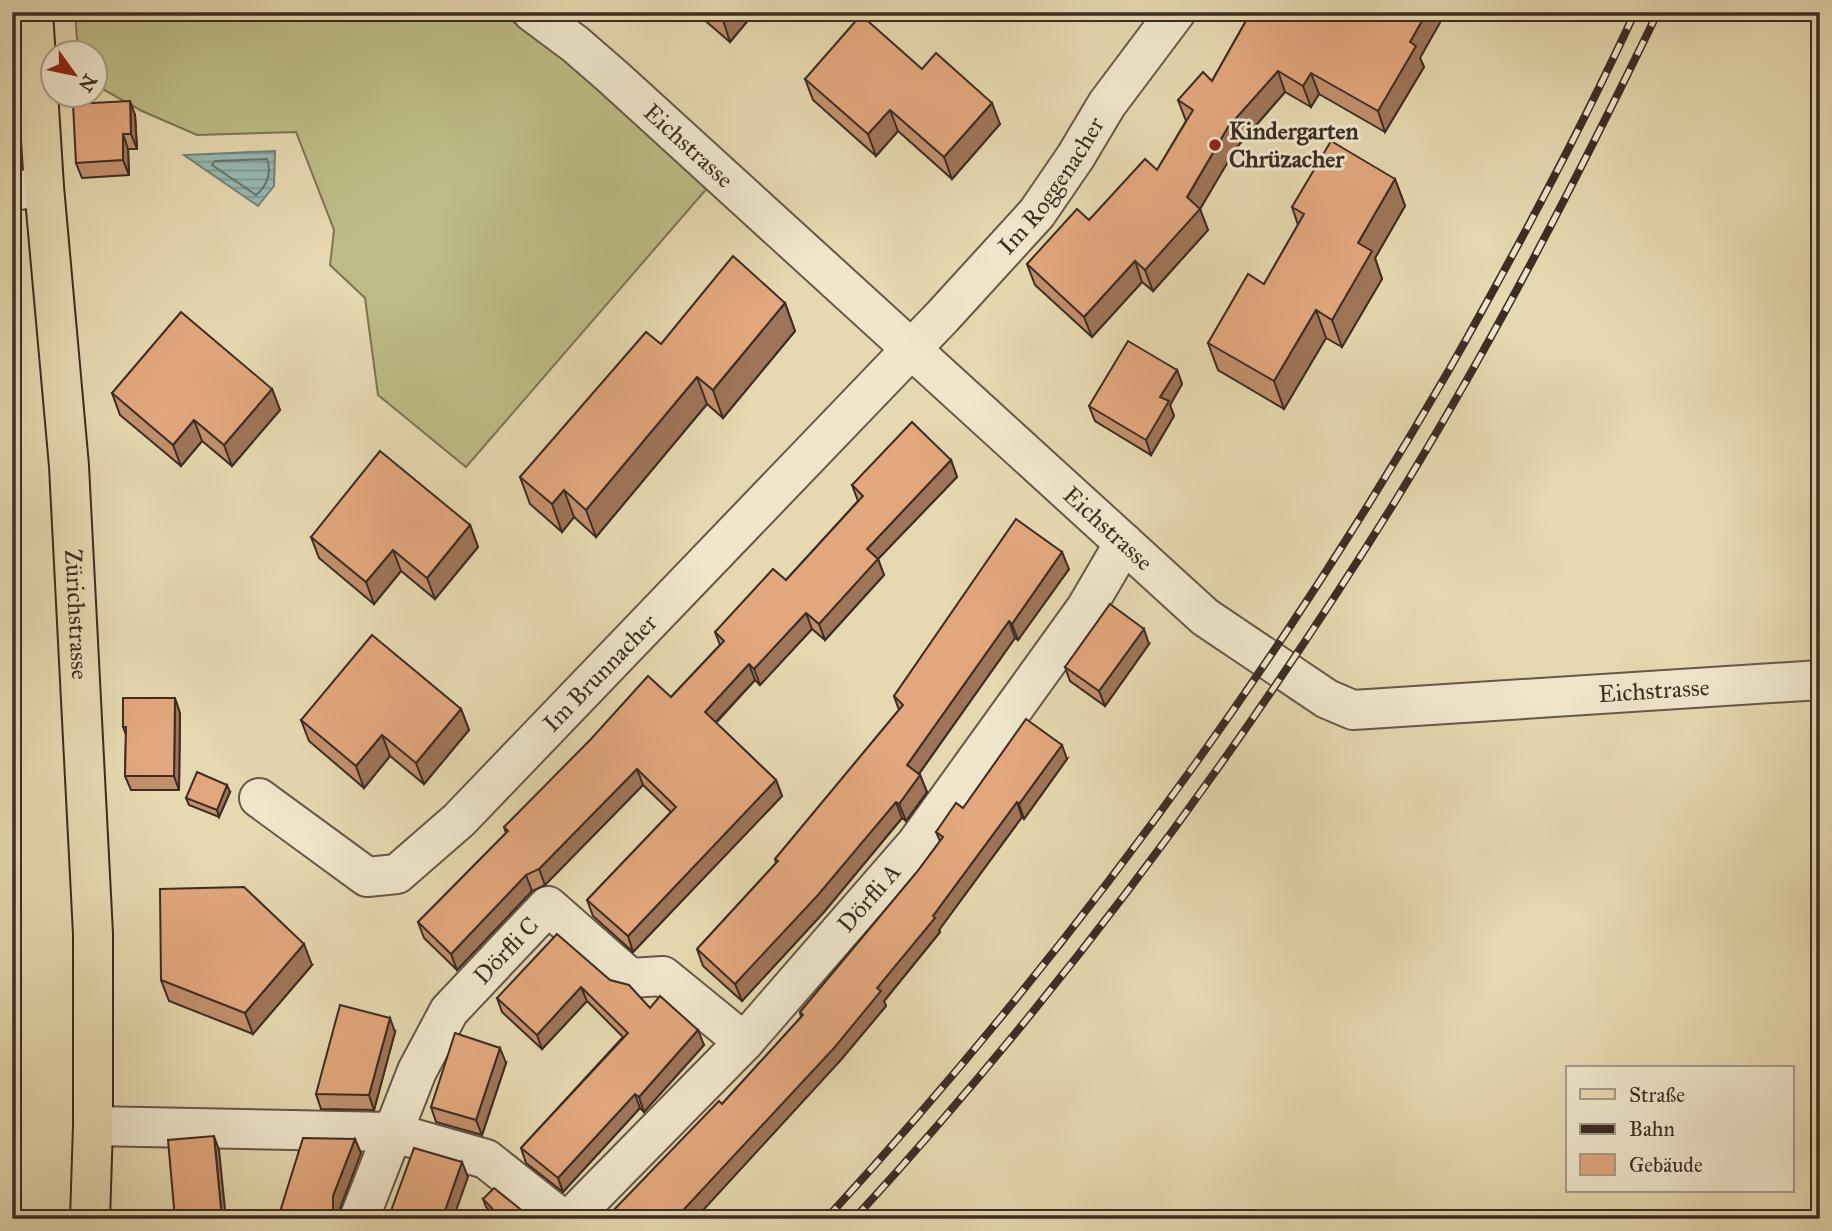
<svg xmlns="http://www.w3.org/2000/svg" width="1832" height="1231" viewBox="0 0 1832 1231" font-family="'IM FELL Great Primer',serif">
  <defs>
    <pattern id="water-rules" width="6" height="5" patternUnits="userSpaceOnUse" patternTransform="scale(1.75)"><rect width="6" height="5" fill="#97b9b2"/><path d="M0 2.5h6" fill="none" stroke="#7c9791"/></pattern>
  </defs>
  <rect width="100%" height="100%" fill="#e6d8b0"/>
  <filter id="stains"><feTurbulence type="fractalNoise" baseFrequency=".00286" numOctaves="4"/><feColorMatrix values="0 0 0 0 .2 0 0 0 0 .09 0 0 0 0 .02 0 0 0 .5 -.17"/></filter>
  <radialGradient id="worn" r=".72"><stop offset=".6" stop-color="#630" stop-opacity="0"/><stop offset="1" stop-color="#630" stop-opacity=".3"/></radialGradient>
  <!-- grass -->
  <polygon fill="#bdbc86" stroke="#7d7456" stroke-width="2" points="75,12 498,12 552,47 709,186 466,467 378,395 365,298 330,265 334,230 296,132 197,135 142,111 95,85 94,52 78,52"/>
  <!-- water -->
  <polygon fill="url(#water-rules)" stroke="#73817a" stroke-width="2" points="275,151 274,186 258,206 184,155"/>
  <g fill="none" stroke-linecap="round" stroke-linejoin="round">
    <!-- shore -->
    <path stroke="#6a726c" stroke-width="2" d="M267,159C272,173 267,186 256,195L212,165L215,161Z"/>
    <defs>
      <g id="minor">
        <path id="s1" d="M532,12L575,44L613,77L1205,617L1327,699L1353,710L1820,680"/>
        <polyline points="12,191 44,187"/>
        <path id="s2" d="M259,798L367,877L397,874L459,820L943,316L1037,213L1076,156L1107,104L1176,12"/>
        <polyline points="93,1126 391,1132 486,1159 562,1219"/>
        <path id="s3" d="M359,1219L417,1071L449,1011L548,906L630,978L663,976L744,1042"/>
        <path id="s4" d="M570,1219L744,1042L916,844L1086,608L1124,543"/>
      </g>
      <g id="major">
        <path id="s5" d="M33,12L44,187L69,466L93,934V1126L90,1219"/>
      </g>
    </defs>
    <!-- minor casing -->
    <use href="#minor" stroke="#675748" stroke-width="42"/>
    <!-- major casing -->
    <use href="#major" stroke="#3d2c25" stroke-width="42"/>
    <!-- minor -->
    <use href="#minor" stroke="#efe6cc" stroke-width="38"/>
    <!-- major -->
    <use href="#major" stroke="#e6d8b0" stroke-width="38"/>
    <defs>
      <g id="rail">
        <path d="M826,1219C1064,959 1273,675 1449,370C1515,253 1579,134 1635,12"/>
        <path d="M854,1219C1055,1000 1234,760 1391,508C1490,348 1576,181 1658,12"/>
      </g>
    </defs>
    <!-- rail casing -->
    <use href="#rail" stroke="#3d2c25" stroke-width="8"/>
    <!-- rail -->
    <use href="#rail" stroke="#efe6cc" stroke-width="5" stroke-dasharray="16" stroke-linecap="butt"/>
  </g>
  <!-- wall -->
  <g fill="#c2906c" stroke="#3d2c25" stroke-width="2">
    <polygon points="695,12 755,12 730,42"/>
    <polygon points="1251,12 1420,58 1424,67 1385,132 1319,94 1311,107 1285,92 1236,148 1200,209 1208,230 1153,291 1142,282 1092,337 1035,285 1027,264 1157,170 1186,121 1178,100 1212,81"/>
    <polygon points="922,69 1000,124 952,179 898,131 876,156 813,100 805,79"/>
    <polygon points="135,115 137,149 128,149 129,175 82,178 76,163"/>
    <polygon points="1395,179 1405,206 1375,258 1382,279 1342,347 1326,338 1284,409 1218,370 1208,343 1264,284 1298,225 1292,207"/>
    <polygon points="785,303 795,331 723,418 707,404 596,537 574,517 562,532 530,504 520,477 661,344"/>
    <polygon points="1177,370 1182,384 1170,405 1174,416 1151,455 1095,421 1089,406"/>
    <polygon points="272,389 280,410 232,466 202,441 181,466 120,415 112,393"/>
    <polygon points="951,460 957,477 878,559 884,575 825,640 812,629 760,685 755,680 716,723 776,780 782,796 633,952 593,916 587,900 671,812 643,785 545,885 532,891 457,970 424,938 418,922 506,833 504,827 671,697 720,645 715,632 786,580 858,501 852,485"/>
    <polygon points="470,525 478,547 435,599 401,571 374,604 319,558 311,537"/>
    <polygon points="1069,569 1018,640 1015,638 919,774 920,775 927,792 906,821 902,818 824,912 742,1001 703,966 697,949 776,863 775,859 899,710 894,696"/>
    <polygon points="1149,644 1105,706 1070,681 1065,667"/>
    <polygon points="461,709 469,730 424,784 390,756 364,788 309,741 301,720"/>
    <polygon points="180,713 179,790 131,790 125,776 126,735 123,727"/>
    <polygon points="1067,759 1024,819 1022,817 939,930 940,932 884,1001 886,1006 839,1062 722,1104 801,1017 800,1012 917,872 940,841 936,832 963,808"/>
    <polygon points="230,792 219,817 189,805 186,798"/>
    <polygon points="312,965 253,1034 169,1001 161,980"/>
    <polygon points="610,980 704,1045 644,1112 640,1108 563,1192 526,1163 521,1148 623,1037 587,1001 542,1049 502,1012 497,998"/>
    <polygon points="395,1032 374,1110 321,1109 316,1094"/>
    <polygon points="506,1063 482,1135 436,1122 431,1107"/>
    <polygon points="483,1199 531,1219 498,1219 486,1207"/>
  </g>
  <!-- shaded-wall -->
  <g fill="#9e7558" stroke="#3d2c25" stroke-width="2">
    <polygon points="729,12 755,12 730,42 723,20"/>
    <polygon points="1427,12 1446,12 1420,58 1424,67 1385,132 1378,111 1410,42"/>
    <polygon points="1278,71 1285,92 1236,148 1200,209 1208,230 1153,291 1145,270 1228,127"/>
    <polygon points="1311,73 1319,94 1311,107 1303,86"/>
    <polygon points="130,101 135,115 137,149 131,134"/>
    <polygon points="992,103 1000,124 952,179 944,157"/>
    <polygon points="890,110 898,131 876,156 868,134"/>
    <polygon points="123,134 128,149 129,175 123,160"/>
    <polygon points="1395,179 1405,206 1375,258 1382,279 1342,347 1332,320 1358,243"/>
    <polygon points="1135,261 1142,282 1092,337 1084,317"/>
    <polygon points="785,303 795,331 723,418 713,390"/>
    <polygon points="1316,310 1326,338 1284,409 1274,381"/>
    <polygon points="1177,370 1182,384 1170,405 1174,416 1151,455 1146,440 1160,397"/>
    <polygon points="697,377 707,404 596,537 586,510"/>
    <polygon points="272,389 280,410 232,466 224,445"/>
    <polygon points="194,420 202,441 181,466 173,445"/>
    <polygon points="951,460 957,477 878,559 884,575 825,640 819,624 867,549"/>
    <polygon points="564,490 574,517 562,532 552,504"/>
    <polygon points="470,525 478,547 435,599 427,578"/>
    <polygon points="393,550 401,571 374,604 366,582"/>
    <polygon points="1062,552 1069,569 1018,640 1012,624"/>
    <polygon points="12,606 16,675 12,664"/>
    <polygon points="806,613 812,629 760,685 754,669"/>
    <polygon points="1009,621 1015,638 913,782 907,765"/>
    <polygon points="1144,629 1149,644 1105,706 1099,691"/>
    <polygon points="749,664 755,680 710,728 705,712"/>
    <polygon points="175,698 180,713 179,790 174,776"/>
    <polygon points="461,709 469,730 424,784 416,763"/>
    <polygon points="382,735 390,756 364,788 356,766"/>
    <polygon points="1062,745 1067,759 1024,819 1019,804"/>
    <polygon points="637,769 643,785 545,885 539,869"/>
    <polygon points="920,775 927,792 906,821 899,804"/>
    <polygon points="776,780 782,796 633,952 628,936"/>
    <polygon points="227,785 230,792 219,817 217,810"/>
    <polygon points="896,802 902,818 824,912 742,1001 735,984"/>
    <polygon points="1017,802 1022,817 939,930 940,932 884,1001 886,1006 839,1062 695,1219 675,1219 877,988 933,916"/>
    <polygon points="526,875 532,891 457,970 451,954"/>
    <polygon points="304,944 312,965 253,1034 245,1013"/>
    <polygon points="581,987 587,1001 542,1049 537,1035"/>
    <polygon points="390,1018 395,1032 374,1110 369,1095"/>
    <polygon points="698,1030 704,1045 644,1112 639,1097"/>
    <polygon points="500,1048 506,1063 482,1135 476,1120"/>
    <polygon points="635,1094 640,1108 563,1192 558,1178"/>
    <polygon points="214,1136 219,1150 226,1219 222,1219"/>
    <polygon points="355,1139 361,1153 339,1211 338,1219 330,1219 333,1196"/>
    <polygon points="462,1162 468,1177 453,1219 442,1219"/>
  </g>
  <!-- building -->
  <g fill="#e2a77d" stroke="#3d2c25" stroke-width="2">
    <polygon points="713,12 729,12 723,20"/>
    <polygon points="1251,12 1427,12 1410,42 1416,46 1378,111 1311,73 1303,86 1278,71 1228,127 1187,197 1200,209 1145,270 1135,261 1084,317 1027,264 1077,209 1089,220 1145,159 1157,170 1193,110 1178,100 1203,72 1212,81"/>
    <polygon points="861,15 922,69 936,53 992,103 944,157 890,110 868,134 805,79"/>
    <polygon points="130,101 131,134 123,134 123,160 76,163 73,104"/>
    <polygon points="1331,141 1395,179 1358,243 1372,251 1332,320 1316,310 1274,381 1208,343 1248,274 1264,284 1304,214 1292,207"/>
    <polygon points="733,256 785,303 713,390 697,377 586,510 564,490 552,504 520,477 646,332 661,344"/>
    <polygon points="181,312 272,389 224,445 194,420 173,445 112,393"/>
    <polygon points="1128,341 1177,370 1160,397 1169,401 1146,440 1089,406"/>
    <polygon points="912,422 951,460 867,549 878,559 819,624 806,613 754,669 749,664 705,712 776,780 628,936 587,900 676,807 637,769 539,869 526,875 451,954 418,922 508,831 504,827 591,739 648,676 671,697 724,641 715,632 773,569 786,580 863,496 852,485"/>
    <polygon points="380,451 470,525 427,578 393,550 366,582 311,537"/>
    <polygon points="1016,519 1062,552 1012,624 1009,621 907,765 920,775 899,804 896,802 818,895 735,984 697,949 778,861 775,859 903,705 894,696"/>
    <polygon points="1110,604 1144,629 1099,691 1065,667"/>
    <polygon points="372,635 461,709 416,763 382,735 356,766 301,720"/>
    <polygon points="123,698 175,698 174,776 125,776 126,727 123,727"/>
    <polygon points="1026,719 1062,745 1019,804 1017,802 933,916 935,918 877,988 881,991 834,1048 675,1219 605,1219 719,1101 722,1104 803,1015 800,1012 917,872 943,837 936,832 956,803 963,808"/>
    <polygon points="197,772 227,785 217,810 186,798"/>
    <polygon points="244,887 304,944 245,1013 161,980 160,889"/>
    <polygon points="557,934 610,980 629,985 650,1008 660,996 698,1030 639,1097 635,1094 558,1178 521,1148 628,1033 581,987 537,1035 497,998"/>
    <polygon points="340,1005 390,1018 369,1095 316,1094"/>
    <polygon points="455,1033 500,1048 476,1120 431,1107"/>
    <polygon points="214,1136 222,1219 175,1219 168,1140"/>
    <polygon points="303,1138 355,1139 333,1196 333,1210 330,1219 290,1219 279,1215"/>
    <polygon points="414,1148 462,1162 442,1219 388,1219"/>
    <polygon points="494,1188 530,1217 528,1219 502,1219 483,1199"/>
  </g>
  <!-- markers -->
  <circle fill="#8f2418" stroke="#efe6cc" stroke-width="2.5" cx="1215" cy="145" r="7"/>
  <g text-anchor="middle" stroke-width="6" stroke-linejoin="round" paint-order="stroke">
    <!-- poi labels -->
    <g font-size="24" font-weight="bold" fill="#3d2c25" stroke="#efe6cc" text-anchor="start">
      <text x="1229" y="139">Kindergarten<tspan x="1229" dy="28">Chrüzacher</tspan></text>
    </g>
    <!-- street labels -->
    <g font-size="24" fill="#3d2c25" stroke="#efe6cc">
      <text dy="8" stroke="none"><textPath href="#s1" startOffset="206">Eichstrasse</textPath></text>
      <text dy="8" stroke="none"><textPath href="#s2" startOffset="1115">Im Roggenacher</textPath></text>
      <text dy="8" stroke="none"><textPath href="#s1" startOffset="774">Eichstrasse</textPath></text>
      <text dy="8" stroke="none"><textPath href="#s5" startOffset="604">Zürichstrasse</textPath></text>
      <text dy="8" stroke="none"><textPath href="#s2" startOffset="450">Im Brunnacher</textPath></text>
      <text dy="8" stroke="none"><textPath href="#s1" startOffset="1382">Eichstrasse</textPath></text>
      <text dy="8" stroke="none"><textPath href="#s4" startOffset="439">Dörfli A</textPath></text>
      <text dy="8" stroke="none"><textPath href="#s3" startOffset="310">Dörfli C</textPath></text>
    </g>
  </g>
  <!-- margin -->
  <rect width="1832" height="1231" fill="none" stroke="#e6d8b0" stroke-width="42"/>
  <rect x="14" y="14" width="1804" height="1203" fill="none" stroke="#3d2c25" stroke-width="3.5"/>
  <rect x="21" y="21" width="1790" height="1189" fill="none" stroke="#3d2c25" stroke-width="2"/>
  <!-- legend -->
  <rect x="1566" y="1066" width="228" height="126" fill="#efe6cc" stroke="#a89c89" stroke-width="2"/>
  <rect x="1580" y="1089" width="35" height="10" fill="#e6d8b0" stroke="#a89c89" stroke-width="2"/>
  <text x="1629" y="1102" font-size="21" fill="#3d2c25">Straße</text>
  <rect x="1580" y="1124" width="35" height="10" fill="#3d2c25" stroke="#a89c89" stroke-width="2"/>
  <text x="1629" y="1136" font-size="21" fill="#3d2c25">Bahn</text>
  <rect x="1580" y="1154" width="35" height="21" fill="#e2a77d" stroke="#a89c89" stroke-width="2"/>
  <text x="1629" y="1172" font-size="21" fill="#3d2c25">Gebäude</text>
  <!-- north arrow -->
  <g transform="translate(74 74) rotate(123)"><circle r="33" fill="#efe6cc" stroke="#a89c89" stroke-width="2"/>
  <path d="M0-5L12 26L0 18L-12 26Z" fill="#8f2418"/>
  <text y="-10" font-size="19" font-weight="bold" text-anchor="middle" fill="#3d2c25">N</text>
  </g>
  <rect width="100%" height="100%" filter="url(#stains)"/>
  <rect width="100%" height="100%" fill="url(#worn)"/>
</svg>
